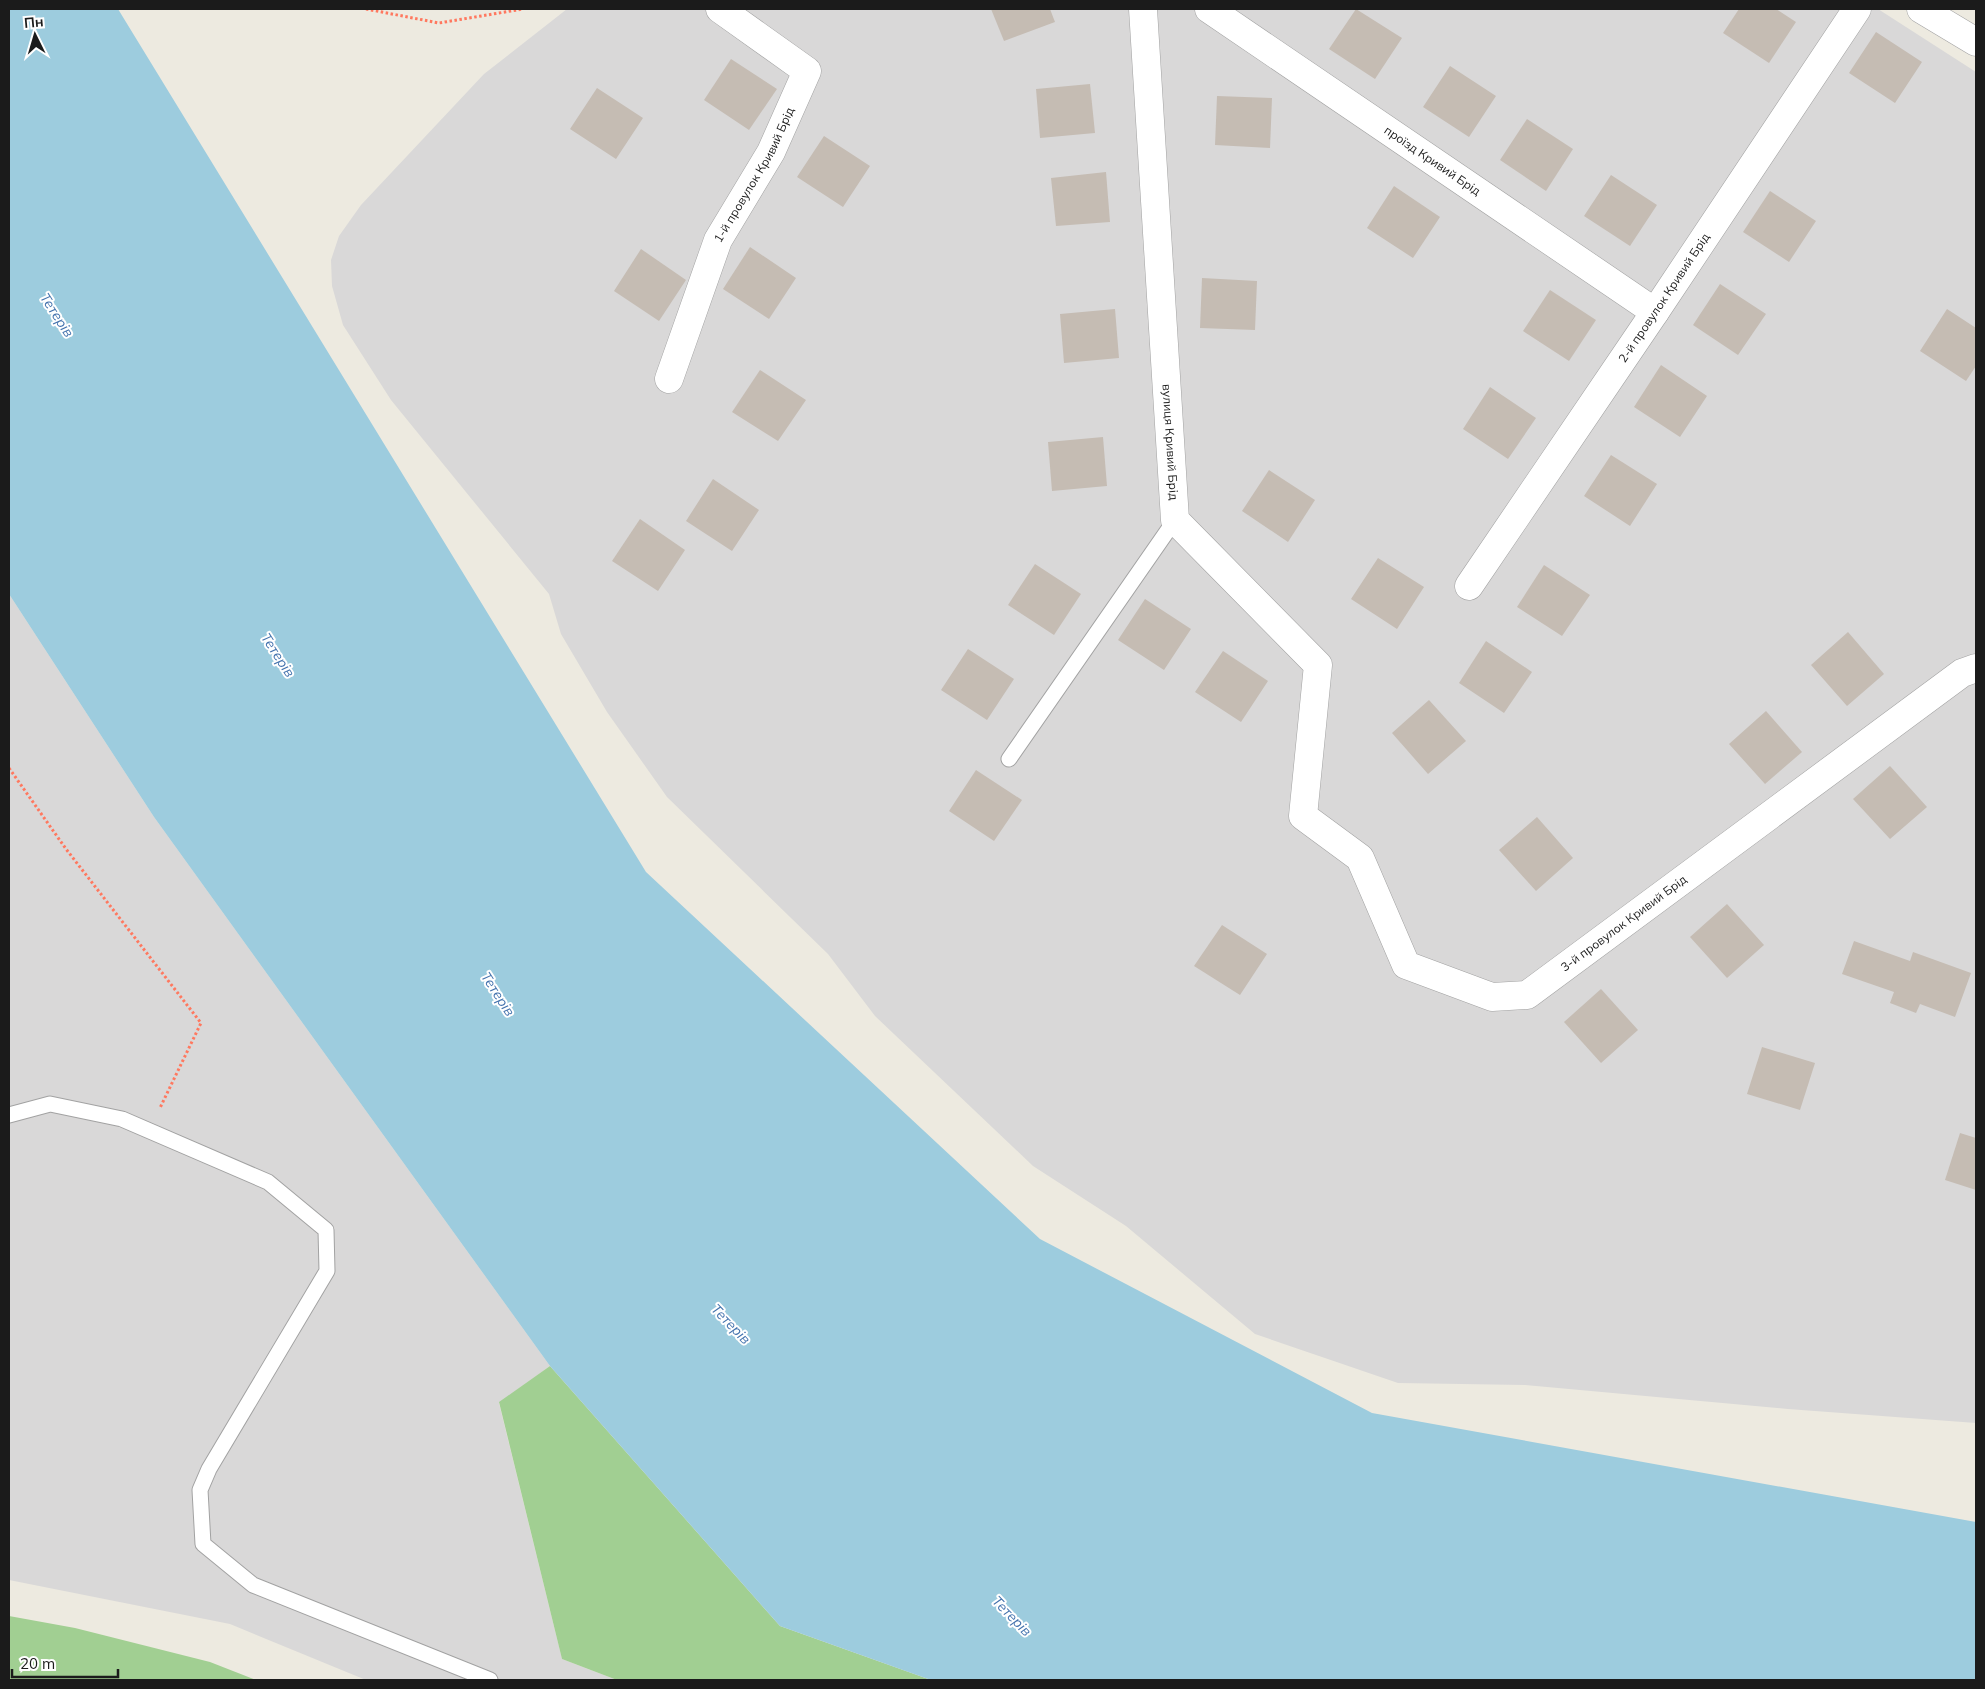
<svg xmlns="http://www.w3.org/2000/svg" width="1985" height="1689" viewBox="0 0 1985 1689" font-family="Mulish,sans-serif">
  <rect width="100%" height="100%" fill="#edeae0"/>
  <!-- residential -->
  <g fill="#d9d8d8">
    <polygon points="567,9 1878,9 1976,72 1976,1423 1788,1409 1525,1385 1398,1383 1255,1334 1126,1226 1033,1166 875,1016 828,954 667,797 607,712 561,634 549,594 391,400 343,325 332,286 331,260 339,236 361,205 484,74"/>
    <polygon points="9,594 154,817 550,1366 499,1403 562,1659 617,1680 366,1680 230,1624 9,1580"/>
  </g>
  <!-- forest -->
  <g fill="#a1cf92">
    <polygon points="550,1366 780,1626 931,1680 617,1680 562,1659 499,1402"/>
    <polygon points="9,1616 75,1628 210,1662 256,1680 9,1680"/>
  </g>
  <!-- water -->
  <polygon fill="#9dccde" points="9,9 118,9 646,872 1040,1239 1372,1413 1976,1522 1976,1680 931,1680 780,1626 550,1366 154,817 9,594"/>
  <!-- building -->
  <g fill="#c5bcb3">
    <polygon points="991,9 1050,9 1055,22 1004,41"/>
    <polygon points="1356,9 1402,38 1375,79 1329,49"/>
    <polygon points="1739,9 1776,9 1796,22 1769,63 1723,33"/>
    <polygon points="1876,32 1922,62 1895,103 1849,73"/>
    <polygon points="731,59 777,89 749,130 704,100"/>
    <polygon points="1450,66 1496,96 1469,137 1423,107"/>
    <polygon points="1090,84 1095,133 1040,138 1036,89"/>
    <polygon points="597,88 643,118 616,159 570,129"/>
    <polygon points="1217,96 1272,98 1270,148 1215,145"/>
    <polygon points="1527,119 1573,149 1546,191 1500,160"/>
    <polygon points="824,136 870,166 843,207 797,177"/>
    <polygon points="1106,172 1110,222 1056,226 1051,178"/>
    <polygon points="1611,175 1657,205 1630,246 1584,216"/>
    <polygon points="1394,186 1440,217 1413,258 1367,228"/>
    <polygon points="1770,191 1816,221 1789,262 1743,232"/>
    <polygon points="750,247 796,278 769,319 723,289"/>
    <polygon points="641,249 686,280 659,321 614,291"/>
    <polygon points="1202,278 1257,281 1255,330 1200,328"/>
    <polygon points="1720,284 1766,314 1738,355 1693,325"/>
    <polygon points="1550,290 1596,320 1569,361 1523,331"/>
    <polygon points="1115,309 1119,358 1064,363 1060,314"/>
    <polygon points="1947,309 1976,328 1976,366 1966,381 1920,351"/>
    <polygon points="1661,365 1707,396 1680,437 1634,407"/>
    <polygon points="760,370 806,400 778,441 732,412"/>
    <polygon points="1490,387 1536,418 1508,459 1463,429"/>
    <polygon points="1103,437 1107,486 1052,491 1048,442"/>
    <polygon points="1611,455 1657,484 1630,526 1584,496"/>
    <polygon points="1269,470 1315,500 1288,542 1242,511"/>
    <polygon points="713,479 759,510 732,551 686,521"/>
    <polygon points="640,519 685,550 658,591 612,561"/>
    <polygon points="1378,558 1424,587 1397,629 1351,599"/>
    <polygon points="1035,564 1081,594 1054,635 1008,605"/>
    <polygon points="1544,565 1590,595 1562,636 1517,607"/>
    <polygon points="1145,599 1191,629 1164,670 1118,640"/>
    <polygon points="1848,632 1884,674 1847,706 1811,665"/>
    <polygon points="1486,641 1532,672 1504,713 1459,683"/>
    <polygon points="968,649 1014,679 987,720 941,690"/>
    <polygon points="1223,651 1268,681 1241,722 1195,692"/>
    <polygon points="1429,700 1466,741 1428,774 1392,733"/>
    <polygon points="1766,711 1802,752 1765,784 1729,744"/>
    <polygon points="1890,766 1927,807 1890,839 1853,799"/>
    <polygon points="976,770 1022,800 994,841 949,811"/>
    <polygon points="1537,817 1573,858 1536,891 1499,850"/>
    <polygon points="1727,904 1764,945 1727,978 1690,937"/>
    <polygon points="1222,925 1267,954 1240,995 1194,966"/>
    <polygon points="1854,941 1910,961 1913,952 1971,973 1955,1017 1920,1004 1916,1013 1890,1003 1894,992 1842,974"/>
    <polygon points="1601,989 1638,1030 1601,1063 1564,1022"/>
    <polygon points="1762,1047 1815,1063 1800,1110 1747,1094"/>
    <polygon points="1960,1133 1976,1138 1976,1190 1945,1180"/>
  </g>
  <g fill="none" stroke-linecap="round" stroke-linejoin="round">
    <defs>
      <g id="service">
        <polyline points="1009,759 1175,520"/>
        <polyline points="9,1115 50,1104 122,1119 268,1182 326,1230 327,1271 209,1469 200,1490 203,1544 253,1585 490,1680"/>
      </g>
      <g id="minor">
        <path id="s1" d="M1143,9L1175,520L1318,665L1303,816L1360,858L1406,965L1492,997L1527,995L1962,673L1976,668"/>
        <path id="s2" d="M1209,9L1655,312"/>
        <polyline points="1921,9 1976,42"/>
        <path id="s3" d="M669,379L718,240L771,152L807,71L720,9"/>
        <path id="s4" d="M1469,586L1655,312L1857,9"/>
      </g>
    </defs>
    <!-- service casing -->
    <use href="#service" stroke="#a2a2a2" stroke-width="17"/>
    <!-- minor casing -->
    <use href="#minor" stroke="#a2a2a2" stroke-width="29"/>
    <!-- path -->
    <g stroke="#ff785f" stroke-width="3" stroke-dasharray="2.5 2.5" stroke-linecap="butt">
      <polyline points="366,9 439,23 523,9"/>
      <polyline points="9,768 66,849 201,1023 160,1108"/>
    </g>
    <!-- service -->
    <use href="#service" stroke="#fff" stroke-width="15"/>
    <!-- minor -->
    <use href="#minor" stroke="#fff" stroke-width="28"/>
  </g>
  <g text-anchor="middle" stroke-width="4" stroke-linejoin="round" paint-order="stroke">
    <!-- street labels -->
    <g font-size="12" fill="#1b1b1b" stroke="#fff">
      <text dy="4" stroke="none"><textPath href="#s2" startOffset="270">проїзд Кривий Брід</textPath></text>
      <text dy="4" stroke="none"><textPath href="#s3" startOffset="222">1-й провулок Кривий Брід</textPath></text>
      <text dy="4" stroke="none"><textPath href="#s4" startOffset="348">2-й провулок Кривий Брід</textPath></text>
      <text dy="4" stroke="none"><textPath href="#s1" startOffset="434">вулиця Кривий Брід</textPath></text>
      <text dy="4" stroke="none"><textPath href="#s1" startOffset="1302">3-й провулок Кривий Брід</textPath></text>
    </g>
    <!-- water labels -->
    <g font-size="14" font-style="italic" fill="#4473ae" stroke="#fff">
      <text transform="translate(57 315) rotate(57)" y="5">Тетерів</text>
      <text transform="translate(278 655) rotate(57)" y="5">Тетерів</text>
      <text transform="translate(498 994) rotate(57)" y="5">Тетерів</text>
      <text transform="translate(731 1324) rotate(46)" y="5">Тетерів</text>
      <text transform="translate(1012 1616) rotate(46)" y="5">Тетерів</text>
    </g>
  </g>
  <!-- border -->
  <rect width="1985" height="1689" fill="none" stroke="#1b1b1b" stroke-width="20"/>
  <!-- north arrow -->
  <g transform="translate(35 35) rotate(355)" stroke="#ffffff" stroke-width="4" paint-order="stroke">
  <path d="M0-4L9 19L0 12L-9 19Z" fill="#1b1b1b"/>
  <text y="-8" font-size="14" font-weight="bold" text-anchor="middle" fill="#1b1b1b">Пн</text>
  </g>
  <!-- scale -->
  <path d="M12 1669v8h106v-8" fill="none" stroke="#1b1b1b" stroke-width="2.5"/>
  <text x="20" y="1669" font-size="15" fill="#1b1b1b" stroke="#ffffff" stroke-width="4" paint-order="stroke">20 m</text>
</svg>
